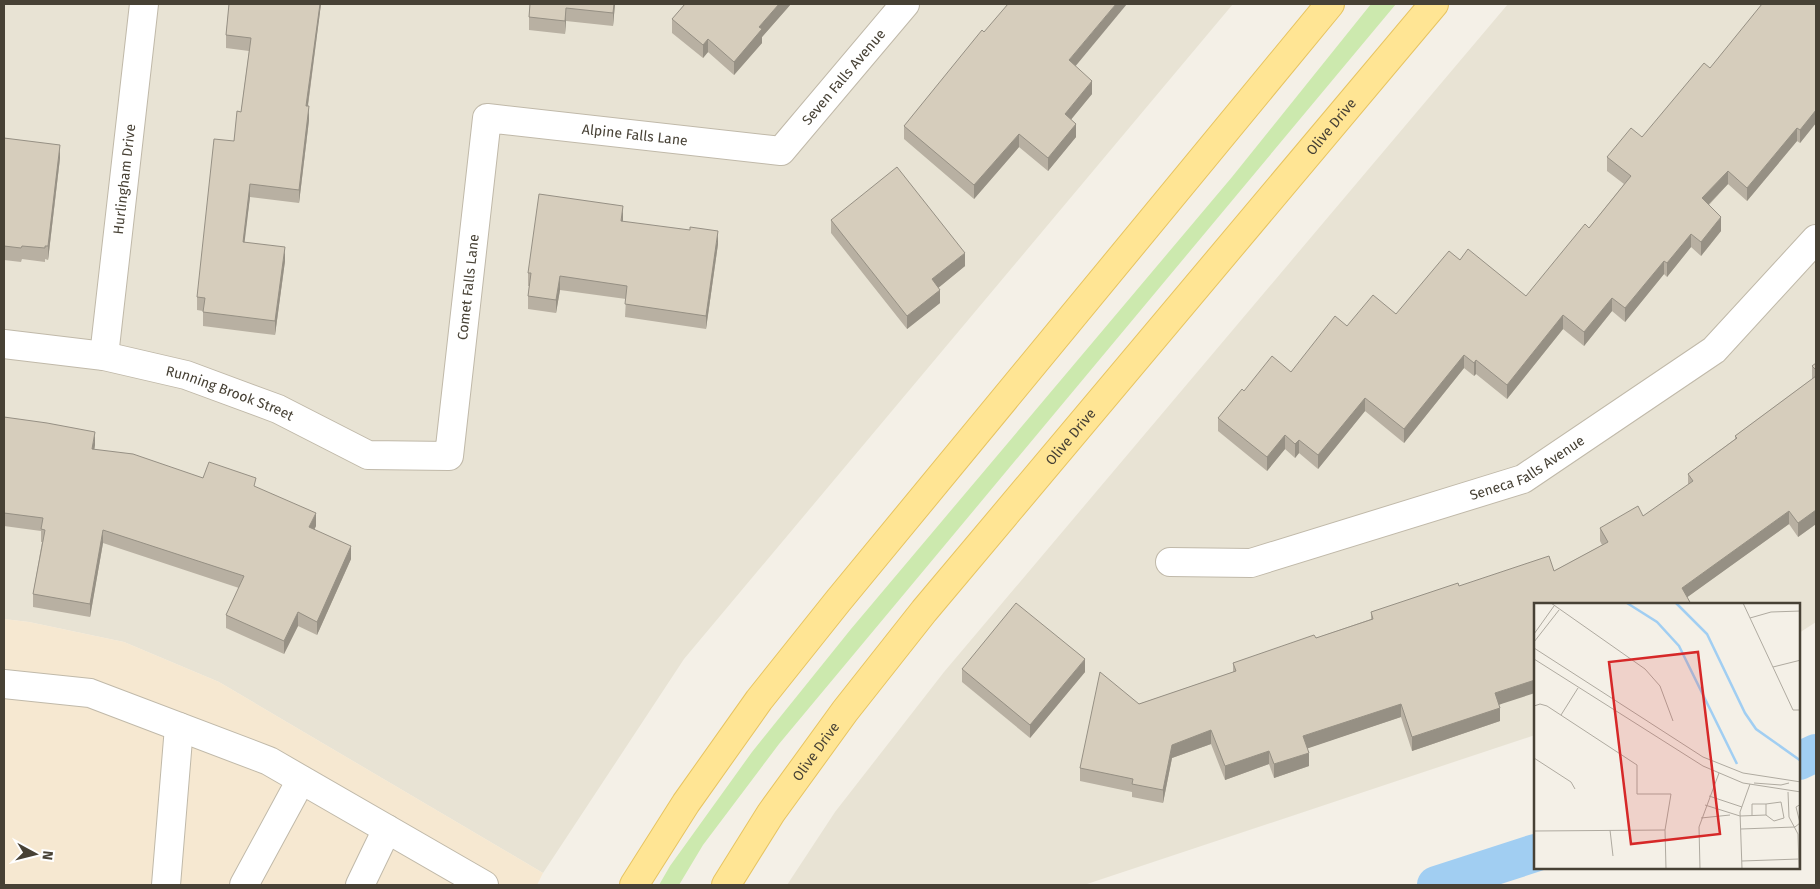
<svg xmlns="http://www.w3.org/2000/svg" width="1820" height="889" viewBox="0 0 1820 889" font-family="'Fira Sans',sans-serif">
  <rect width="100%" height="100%" fill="#f4f0e7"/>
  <!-- residential -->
  <g fill="#e8e3d4">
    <polygon points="4,4 1233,4 684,659 543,873 219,682 124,642 29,622 4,619"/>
    <polygon points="1508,4 1816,4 1816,622 1799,633 1799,604 1535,604 1535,735 1084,885 787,885 835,812 944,672"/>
  </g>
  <!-- commercial -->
  <polygon fill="#f6e8d1" points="4,619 29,622 124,642 219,682 543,873 537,885 4,885"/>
  <!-- green -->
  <polygon fill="#cce9ae" points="1371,4 1396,4 779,744 703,845 679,885 659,885 670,866 752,752 851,629 1232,177"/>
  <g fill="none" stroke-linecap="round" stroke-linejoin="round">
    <!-- canal -->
    <g stroke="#a1cef2" stroke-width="38">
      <polyline points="1799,761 1816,753"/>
      <polyline points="1436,885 1535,853"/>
    </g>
    <defs>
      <g id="minor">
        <path id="s1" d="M4,344L104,356L186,375L278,409L368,455L449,456L487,118L781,151L905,4"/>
        <path id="s2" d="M104,356L144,4"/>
        <path id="s3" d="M1170,562L1251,563L1523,479L1714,350L1816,239"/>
        <polyline points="4,684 90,693 269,761 484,885"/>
        <polyline points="166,885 179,727"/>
        <polyline points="244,885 301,780"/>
        <polyline points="360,885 387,829"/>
      </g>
      <g id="major">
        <polyline points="634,885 686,803 759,700 838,601 1330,4"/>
        <path id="s4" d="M726,885L771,813L845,711L924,611L1434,4"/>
      </g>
    </defs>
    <!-- minor casing -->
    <use href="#minor" stroke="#c0b9a9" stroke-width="30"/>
    <!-- major casing -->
    <use href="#major" stroke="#e7c461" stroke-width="30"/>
    <!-- minor -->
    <use href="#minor" stroke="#fff" stroke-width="28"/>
    <!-- major -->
    <use href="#major" stroke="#ffe594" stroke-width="28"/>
  </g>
  <!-- wall -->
  <g fill="#b8b0a2">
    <polygon points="229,4 321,4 308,106 309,120 299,203 250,197 244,242 285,261 275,335 203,326 203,311 197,310 197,297 241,112 249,51 226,48 226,35"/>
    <polygon points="530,4 615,4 613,26 566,21 565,34 529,30 529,17"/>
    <polygon points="685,4 791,4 762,37 762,43 734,75 708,52 703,58 672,33 672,19"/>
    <polygon points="1816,4 1816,123 1800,143 1797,141 1747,201 1728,184 1709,205 1721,231 1701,256 1691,247 1667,277 1664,274 1625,322 1612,311 1584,346 1563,329 1507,399 1476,374 1474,376 1464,368 1404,443 1365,411 1318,469 1299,453 1295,458 1285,449 1267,471 1218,431 1218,418 1244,391 1291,372 1347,326 1396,314 1460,260 1526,296 1589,228 1624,184 1607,171 1607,157 1642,137 1710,68"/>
    <polygon points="984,32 1075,66 1092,94 1071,119 1076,137 1048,171 1019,147 974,199 904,139 904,126"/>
    <polygon points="4,138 60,158 48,260 45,259 45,262 22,259 21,262 4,260"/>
    <polygon points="831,220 965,266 938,288 940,303 907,329 831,233"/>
    <polygon points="623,222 718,244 706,329 625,317 626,299 560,290 556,313 528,309 528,296 529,286 528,286 528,273"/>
    <polygon points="1816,363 1816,524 1798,537 1789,524 1687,597 1499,705 1500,721 1412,751 1401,717 1307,748 1309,766 1274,778 1269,764 1225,780 1211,744 1172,758 1163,803 1132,797 1132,792 1080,781 1080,768 1139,704 1233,672 1233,663 1316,638 1371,619 1371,612 1459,586 1554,571 1602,545 1600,541 1600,528 1643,516 1688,485 1688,474 1735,439 1735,436 1812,379 1812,366"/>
    <polygon points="4,417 95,445 94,450 203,478 256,487 316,526 314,530 351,559 317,635 298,626 284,654 226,628 226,615 239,588 103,543 90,617 33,607 33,594 42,542 41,542 41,531 4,526"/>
    <polygon points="962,669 1085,672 1030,738 962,682"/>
  </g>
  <!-- shaded-wall -->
  <g fill="#969084">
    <polygon points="320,4 321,4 306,119 306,106"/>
    <polygon points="614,4 615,4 613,26 613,13"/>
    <polygon points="779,4 791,4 762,37 762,43 734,75 734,62 759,27"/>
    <polygon points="1116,4 1127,4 1069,74 1069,60"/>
    <polygon points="566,8 566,21 565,34 565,21"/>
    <polygon points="708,39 708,52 703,58 703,45"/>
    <polygon points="1092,81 1092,94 1065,127 1065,114"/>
    <polygon points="309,106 309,120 299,203 299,190"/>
    <polygon points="1816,110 1816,123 1800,143 1800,130"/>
    <polygon points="1076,124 1076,137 1048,171 1048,158"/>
    <polygon points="1797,128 1797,141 1747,201 1747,188"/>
    <polygon points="1019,134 1019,147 974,199 974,185"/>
    <polygon points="60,145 60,158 48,260 48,246"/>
    <polygon points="1728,171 1728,184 1702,211 1702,198"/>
    <polygon points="250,184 250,197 243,255 243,242"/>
    <polygon points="623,206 623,220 621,235 621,221"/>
    <polygon points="1721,217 1721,231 1701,256 1701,242"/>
    <polygon points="718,231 718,244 706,329 706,316"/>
    <polygon points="1691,234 1691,247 1667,277 1667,263"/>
    <polygon points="285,247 285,261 275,335 275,321"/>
    <polygon points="965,253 965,266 932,293 932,279"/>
    <polygon points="1664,261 1664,274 1625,322 1625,308"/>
    <polygon points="560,276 560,290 556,313 556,300"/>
    <polygon points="940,290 940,303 907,329 907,316"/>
    <polygon points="1612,298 1612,311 1584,346 1584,332"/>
    <polygon points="1563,315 1563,329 1507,399 1507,385"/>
    <polygon points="1464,355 1464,368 1404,443 1404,429"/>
    <polygon points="1476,360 1476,374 1474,376 1474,363"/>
    <polygon points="1365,398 1365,411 1318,469 1318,455"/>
    <polygon points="95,432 95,445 92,462 92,449"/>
    <polygon points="1285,435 1285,449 1267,471 1267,457"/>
    <polygon points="1299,440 1299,453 1295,458 1295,444"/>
    <polygon points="1816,510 1816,524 1798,537 1798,523"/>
    <polygon points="1789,511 1789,524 1682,601 1682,588"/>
    <polygon points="316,513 316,526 309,540 309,527"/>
    <polygon points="103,530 103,543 90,617 90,604"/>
    <polygon points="351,546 351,559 317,635 317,622"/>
    <polygon points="298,612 298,626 284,654 284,641"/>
    <polygon points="1085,659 1085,672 1030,738 1030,725"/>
    <polygon points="1535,680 1535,693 1495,706 1495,693"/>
    <polygon points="1401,704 1401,717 1303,750 1303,736"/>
    <polygon points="1500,708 1500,721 1412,751 1412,737"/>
    <polygon points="1211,730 1211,744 1172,758 1163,803 1163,790 1172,745"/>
    <polygon points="1269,751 1269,764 1225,780 1225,766"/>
    <polygon points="1309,753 1309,766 1274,778 1274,764"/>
  </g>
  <!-- building -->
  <g fill="#d6cdbc" stroke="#969084">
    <polygon points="229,4 320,4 306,106 309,106 299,190 250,184 243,242 285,247 275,321 203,312 205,298 197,297 214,139 234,141 237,111 241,112 251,38 226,35"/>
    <polygon points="530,4 614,4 613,13 566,8 565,21 529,17"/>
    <polygon points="685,4 779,4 759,27 762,29 734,62 708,39 703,45 672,19"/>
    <polygon points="1008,4 1116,4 1069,60 1092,81 1065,114 1076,124 1048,158 1019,134 974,185 904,126 982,30 984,32"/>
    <polygon points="1762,4 1816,4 1816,110 1800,130 1797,128 1747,188 1728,171 1702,198 1721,217 1701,242 1691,234 1667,263 1664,261 1625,308 1612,298 1584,332 1563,315 1507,385 1476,360 1474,363 1464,355 1404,429 1365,398 1318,455 1299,440 1295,444 1285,435 1267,457 1218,418 1242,389 1244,391 1272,356 1291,372 1335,316 1347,326 1373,295 1396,314 1449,251 1460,260 1468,249 1526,296 1585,224 1589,228 1631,176 1607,157 1631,128 1642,137 1704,63 1710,68"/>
    <polygon points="4,138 60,145 48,246 45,246 45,248 22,246 21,248 4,246"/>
    <polygon points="897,167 965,253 932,279 940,290 907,316 831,220"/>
    <polygon points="539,194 623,206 621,221 690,230 690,227 718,231 706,316 625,304 627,286 560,276 556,300 528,296 531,273 528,273"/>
    <polygon points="1816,363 1816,370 1812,366"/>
    <polygon points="1816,376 1816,510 1798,523 1789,511 1682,588 1691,604 1535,604 1535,680 1495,693 1500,708 1412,737 1401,704 1303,736 1309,753 1274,764 1269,751 1225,766 1211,730 1172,745 1163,790 1132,784 1133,779 1080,768 1100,672 1139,704 1236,671 1233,663 1314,635 1316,638 1373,619 1371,612 1458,583 1459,586 1549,556 1554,571 1608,542 1600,528 1638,506 1643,516 1693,481 1688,474 1737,438 1735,436"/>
    <polygon points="4,417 47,423 95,432 92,449 133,454 203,478 209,462 256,478 254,486 316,513 309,527 351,546 317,622 298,612 284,641 226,615 244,576 103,530 90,604 33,594 45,530 41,529 43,518 4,513"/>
    <polygon points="1016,603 1085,659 1030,725 962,669"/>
  </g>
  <g text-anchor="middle" stroke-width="5" stroke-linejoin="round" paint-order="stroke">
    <!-- street labels -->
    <g font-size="14" fill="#474135" stroke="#fff">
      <text dy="5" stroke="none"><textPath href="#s1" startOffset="1198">Seven Falls Avenue</textPath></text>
      <text dy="5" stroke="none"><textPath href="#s4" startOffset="971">Olive Drive</textPath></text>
      <text dy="5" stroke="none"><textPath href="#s1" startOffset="954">Alpine Falls Lane</textPath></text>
      <text dy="5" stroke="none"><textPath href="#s2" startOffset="178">Hurlingham Drive</textPath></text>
      <text dy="5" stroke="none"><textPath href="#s1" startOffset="635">Comet Falls Lane</textPath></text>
      <text dy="5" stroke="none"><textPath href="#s1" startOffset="232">Running Brook Street</textPath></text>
      <text dy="5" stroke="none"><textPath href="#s4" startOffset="566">Olive Drive</textPath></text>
      <text dy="5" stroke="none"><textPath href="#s3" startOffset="374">Seneca Falls Avenue</textPath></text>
      <text dy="5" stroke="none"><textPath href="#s4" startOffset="161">Olive Drive</textPath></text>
    </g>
  </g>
  <!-- overview -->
  <g transform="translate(1534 603)">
    <rect width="266" height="266" fill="#f4f0e7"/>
    <path fill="none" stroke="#a1cef2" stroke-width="2.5" d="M93,0L123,19L145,43L203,161M142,0L173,31L211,110L222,126L267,158"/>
    <path fill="none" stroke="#afaaa0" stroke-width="1" d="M17,0L111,66L126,83L139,118M209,0L259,107H267M216,15L237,9L267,8M0,31L20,3M0,39L25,7M0,45L169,154L209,170L267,179M0,56L169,163L209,180L267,189M239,64L267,57M0,103L6,101L13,103L103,162V191H137L131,227L132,266M27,112L44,85M0,155L37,179L41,186M220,180L247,182L255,180M254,189L255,214L264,231L265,266M175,193L208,204M232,201L247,199L250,215L240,218L232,212M171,202L206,213L232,212V201H218V212M167,215L196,212M207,226L261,224L266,220L262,204L267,201M76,227L79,253M0,228L131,227M208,258L265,256M166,266L165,224L185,170M208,266L206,209L216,181"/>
    <path fill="#d62828" fill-opacity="0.15" stroke="#d62828" stroke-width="2.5" d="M164,49L186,231L97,241L75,59Z"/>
    <rect width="266" height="266" fill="none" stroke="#474135" stroke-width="2.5"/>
  </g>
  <!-- border -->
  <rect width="1820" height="889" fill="none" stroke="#474135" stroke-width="10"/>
  <!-- north arrow -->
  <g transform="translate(35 854) rotate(97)" stroke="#ffffff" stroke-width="4" paint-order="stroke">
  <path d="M0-4L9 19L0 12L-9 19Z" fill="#474135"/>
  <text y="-8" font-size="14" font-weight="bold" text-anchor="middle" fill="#474135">N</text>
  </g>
</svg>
